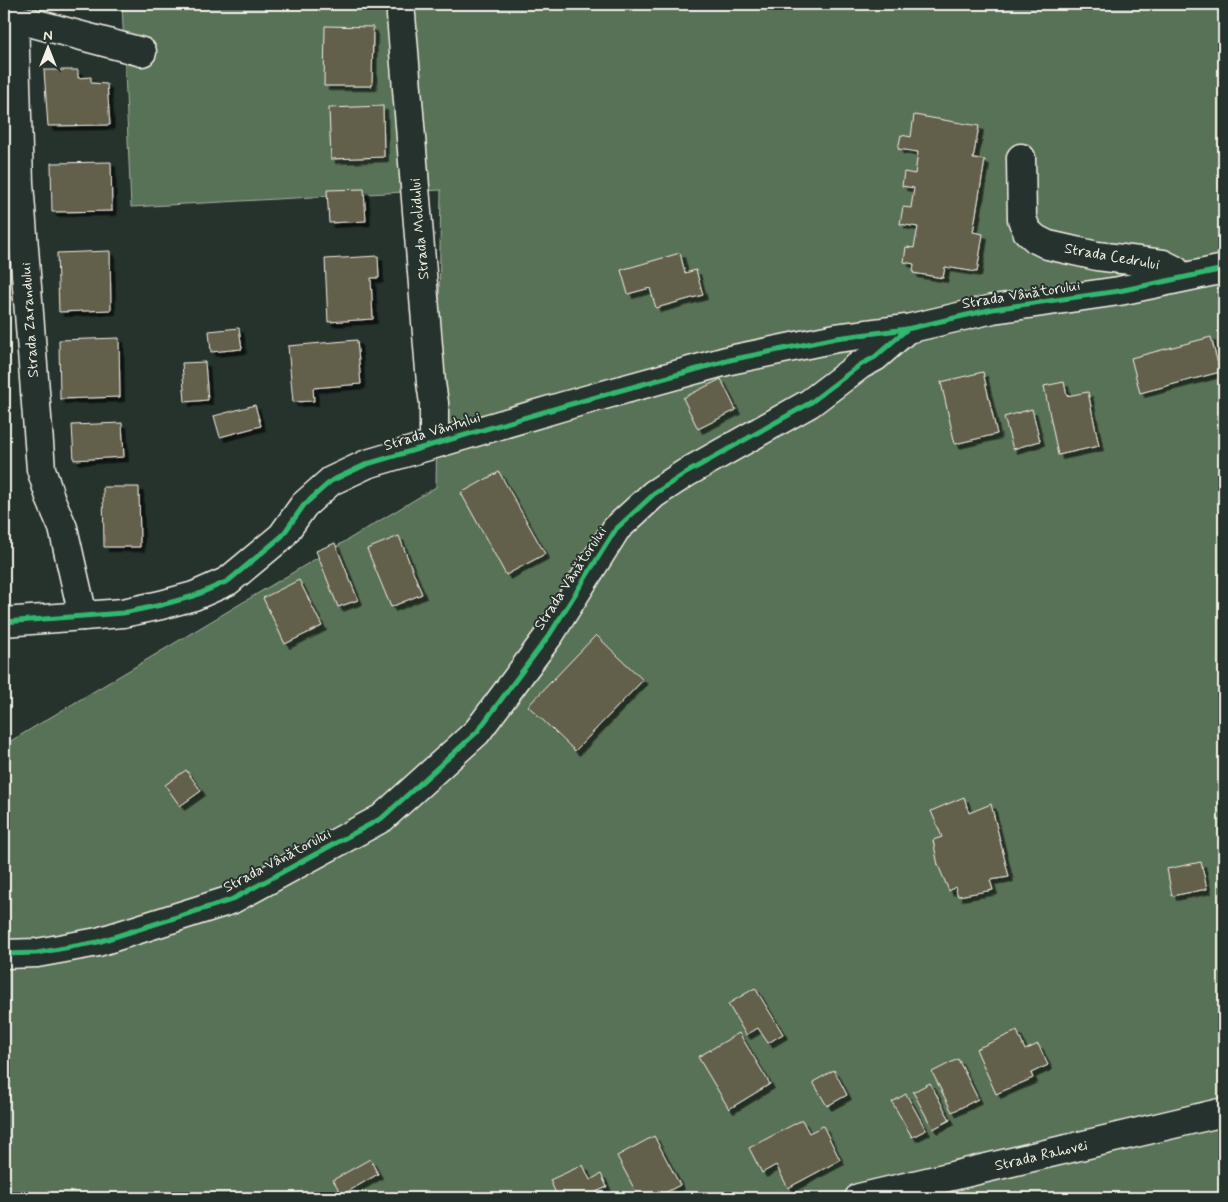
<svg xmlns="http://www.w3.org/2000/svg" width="1228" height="1202" viewBox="0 0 1228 1202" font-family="Mynerve,sans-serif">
  <defs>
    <filter id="shadow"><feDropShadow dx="4.5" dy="4.5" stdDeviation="0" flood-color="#0009"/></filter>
  </defs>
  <rect width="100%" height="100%" fill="#26332d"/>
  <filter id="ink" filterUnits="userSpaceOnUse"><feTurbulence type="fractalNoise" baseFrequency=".02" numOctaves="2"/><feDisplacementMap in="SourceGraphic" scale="10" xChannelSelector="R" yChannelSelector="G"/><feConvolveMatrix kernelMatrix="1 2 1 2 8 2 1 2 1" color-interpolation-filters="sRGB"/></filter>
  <g filter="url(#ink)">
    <!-- green -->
    <polygon fill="#597258" stroke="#a6b2a0" points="122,4 1224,4 1224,1198 4,1198 4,745 436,487 441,190 131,207"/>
    <!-- building -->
    <g fill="#625e4b" stroke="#f4f1e8" filter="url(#shadow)">
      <polygon points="325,26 373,27 372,86 324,86"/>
      <polygon points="44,70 78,70 78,78 91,77 91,83 107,84 110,125 48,126"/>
      <polygon points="383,106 384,157 331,159 329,108"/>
      <polygon points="914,115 979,126 973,159 985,160 973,232 983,234 977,272 945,267 943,278 913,273 914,264 904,262 906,247 914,248 918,227 900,224 903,207 911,208 914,188 902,186 904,172 915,174 918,152 898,149 901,135 911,137"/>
      <polygon points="111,162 112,211 52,212 51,163"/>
      <polygon points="364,189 366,221 329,223 327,190"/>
      <polygon points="110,251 111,310 59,312 57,253"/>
      <polygon points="680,253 685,273 696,270 703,295 656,308 650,288 628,294 621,270"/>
      <polygon points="378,256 379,278 371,278 373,319 328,322 325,259"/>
      <polygon points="239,328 242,349 211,352 209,331"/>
      <polygon points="1211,337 1220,372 1140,393 1131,358"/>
      <polygon points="119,338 120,397 60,399 59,340"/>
      <polygon points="357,340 361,384 313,388 314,401 293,402 288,346"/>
      <polygon points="205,362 208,400 185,402 182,363"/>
      <polygon points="983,372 997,434 955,444 941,382"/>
      <polygon points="721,379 736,410 698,429 683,398"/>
      <polygon points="1064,382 1067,396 1088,392 1099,446 1058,455 1044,386"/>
      <polygon points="255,405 261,426 220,437 214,416"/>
      <polygon points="1032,409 1040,441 1013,449 1004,417"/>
      <polygon points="122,423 124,457 74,460 72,425"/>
      <polygon points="499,472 545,554 506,575 461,493"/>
      <polygon points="103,487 139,487 140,547 104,547"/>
      <polygon points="399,536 422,594 391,607 367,549"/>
      <polygon points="335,543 358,600 338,607 316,551"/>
      <polygon points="299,580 322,626 285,644 263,598"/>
      <polygon points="596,635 643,680 575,751 528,706"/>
      <polygon points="186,770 201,791 180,806 165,785"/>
      <polygon points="964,797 969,813 991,804 1009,877 990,880 993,890 958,896 955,887 949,891 938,865 933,840 942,837 931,811"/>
      <polygon points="1201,862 1207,889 1172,896 1167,869"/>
      <polygon points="755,988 783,1034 768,1043 758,1028 746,1035 728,1004"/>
      <polygon points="1017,1031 1025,1050 1038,1044 1048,1065 1031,1073 1033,1078 996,1094 976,1049"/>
      <polygon points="739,1033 770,1084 729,1109 698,1057"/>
      <polygon points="958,1059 978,1099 952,1112 932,1072"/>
      <polygon points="834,1070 847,1095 827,1106 813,1082"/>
      <polygon points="930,1083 950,1120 933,1129 913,1092"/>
      <polygon points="906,1094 926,1130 912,1137 892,1102"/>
      <polygon points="802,1120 809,1133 823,1126 840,1160 788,1188 776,1165 762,1173 749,1148"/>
      <polygon points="654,1136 680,1185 655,1198 639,1198 617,1156"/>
      <polygon points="370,1159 378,1174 342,1195 333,1180"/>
      <polygon points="583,1165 590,1180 601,1174 607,1187 596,1192 599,1198 558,1198 550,1180"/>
    </g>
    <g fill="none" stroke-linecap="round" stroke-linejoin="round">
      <defs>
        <g id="minor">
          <polyline points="401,15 431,383 434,403 434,443"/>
          <polyline points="4,16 14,18 19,183 41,469 51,500 63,528 83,616"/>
          <polyline points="14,18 142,52"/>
          <polyline points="1021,158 1022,219 1027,231 1036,239 1048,245 1066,249 1097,256 1163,264 1175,270 1178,278"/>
          <polyline points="4,622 123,613 161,605 194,596 228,581 282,536 304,505 331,481 367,464 564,406 730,360 836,338 907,329"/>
          <polyline points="4,954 37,953 98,942 231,900 382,818 477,732 550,634 616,529 654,494 686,473 810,403 860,365 875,357 907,329 993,309 1119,291 1224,269"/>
          <polyline points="859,1198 1224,1112"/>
        </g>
      </defs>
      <!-- minor casing -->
      <use href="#minor" stroke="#f4f1e8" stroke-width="31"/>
      <!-- minor -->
      <use href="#minor" stroke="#26332d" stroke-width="28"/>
      <defs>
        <g id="cycleway">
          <polyline points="4,622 123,613 161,605 194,596 228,581 282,536 304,505 331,481 367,464 564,406 730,360 836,338 907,329"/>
          <polyline points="4,954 37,953 98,942 231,900 382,818 477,732 550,634 616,529 654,494 686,473 810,403 860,365 875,357 907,329 993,309 1119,291 1224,269"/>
        </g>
      </defs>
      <!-- cycleway casing -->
      <use href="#cycleway" stroke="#26332d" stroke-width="8"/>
      <!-- cycleway -->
      <use href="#cycleway" stroke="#33b770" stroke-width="5"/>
    </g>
  </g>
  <g text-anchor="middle" stroke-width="4" stroke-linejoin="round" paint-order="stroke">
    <!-- street labels -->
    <g font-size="15" fill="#f4f1e8" stroke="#26332d">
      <text transform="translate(419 229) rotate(-95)" y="5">Strada Molidului</text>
      <text transform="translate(1112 256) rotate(10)" y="5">Strada Cedrului</text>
      <text transform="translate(1021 294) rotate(-9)" y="5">Strada Vânătorului</text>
      <text transform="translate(29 320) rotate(-94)" y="5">Strada Zarandului</text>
      <text transform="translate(432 431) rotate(-17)" y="5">Strada Vântului</text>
      <text transform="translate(570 578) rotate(-57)" y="5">Strada Vânătorului</text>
      <text transform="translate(277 860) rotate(-28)" y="5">Strada Vânătorului</text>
      <text transform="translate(1041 1155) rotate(-13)" y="5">Strada Rahovei</text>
    </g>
  </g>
  <!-- margin -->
  <rect width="1228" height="1202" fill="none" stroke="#26332d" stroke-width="20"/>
  <rect x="10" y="10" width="1208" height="1182" fill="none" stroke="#f4f1e8" stroke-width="2" filter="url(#ink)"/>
  <!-- north arrow -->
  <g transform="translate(48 48)" stroke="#26332d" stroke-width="4" paint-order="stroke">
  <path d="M0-4L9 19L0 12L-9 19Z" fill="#f4f1e8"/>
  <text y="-8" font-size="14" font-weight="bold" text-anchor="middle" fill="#f4f1e8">N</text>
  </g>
</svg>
